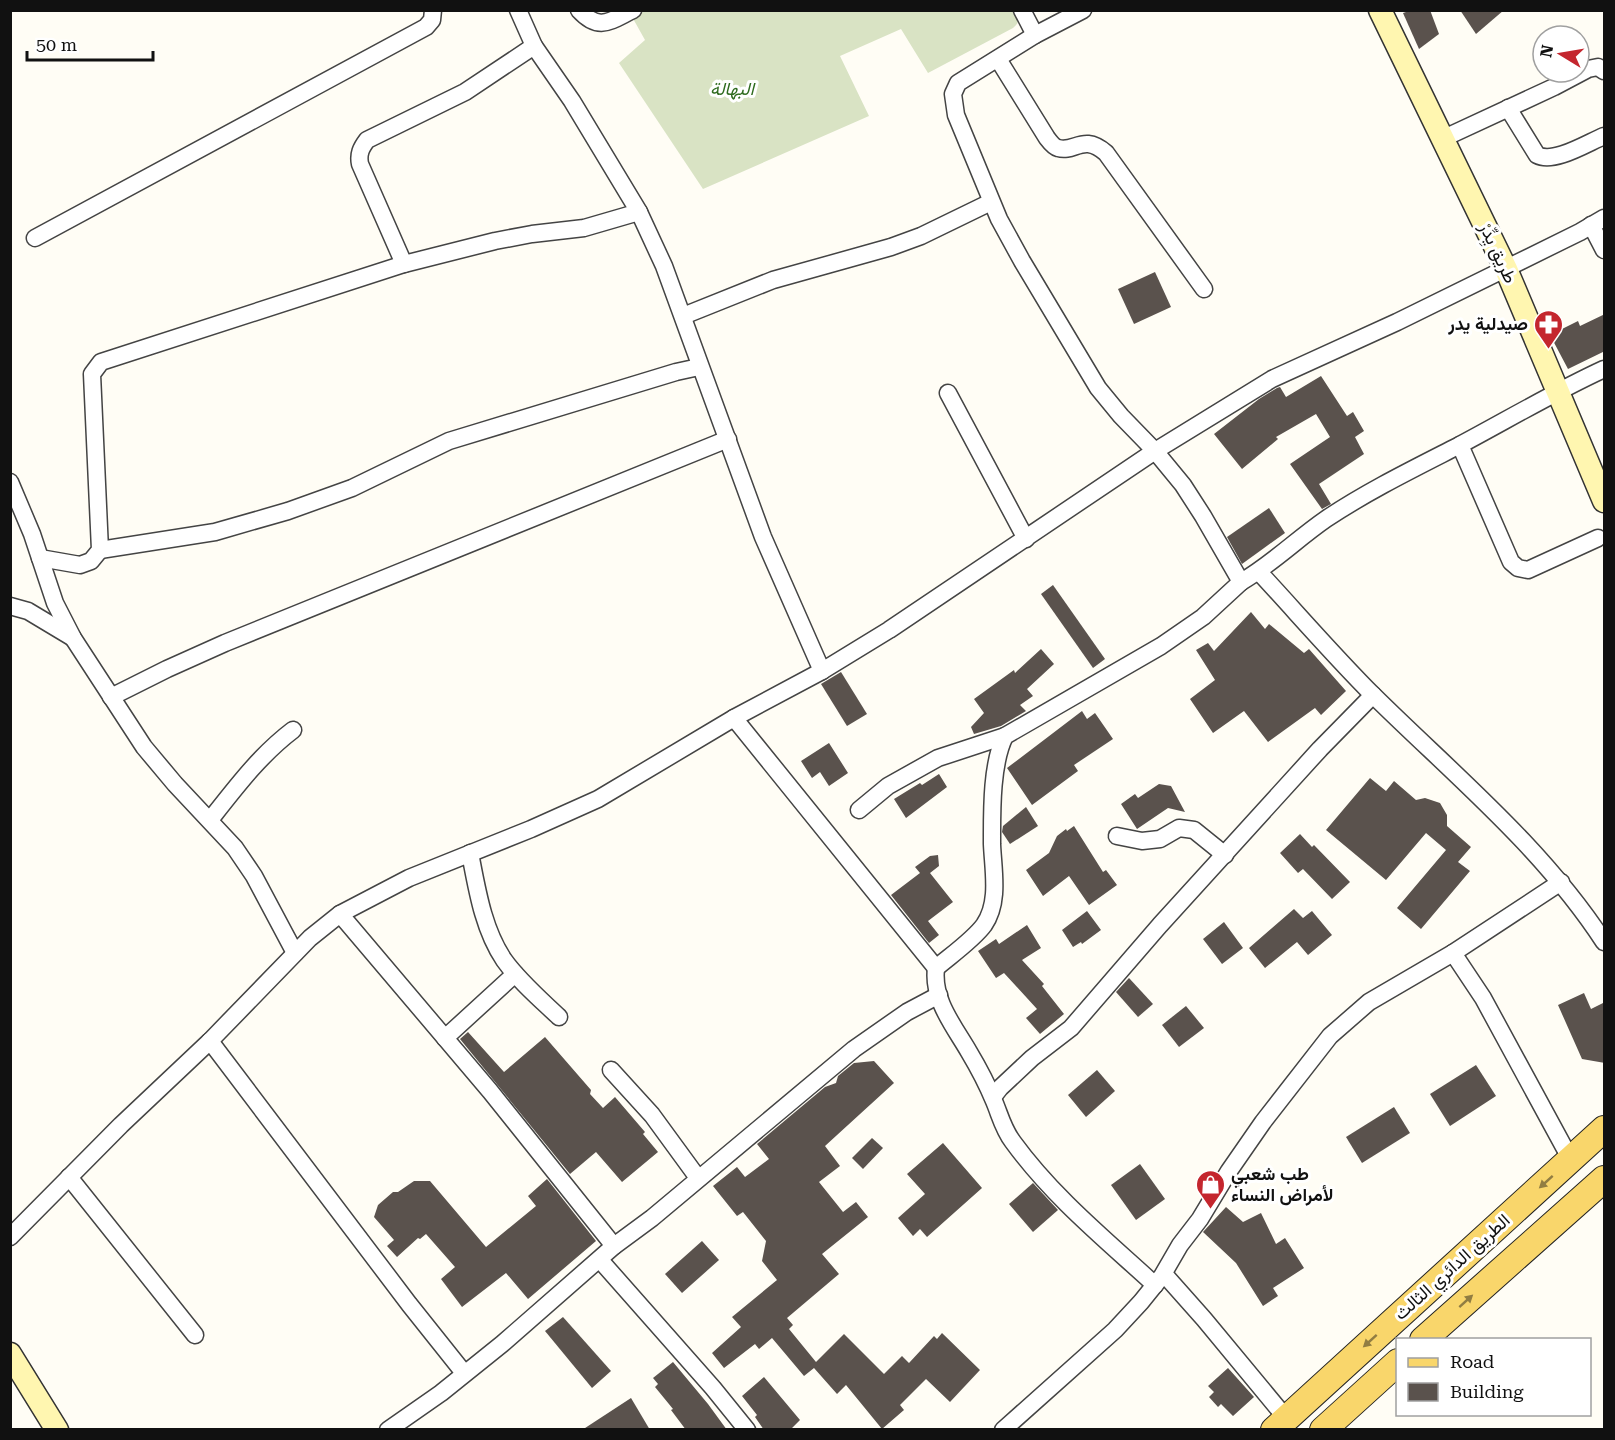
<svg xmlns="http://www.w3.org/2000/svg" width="1615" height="1440" viewBox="0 0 1615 1440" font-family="'Roboto Serif',Vazirmatn,serif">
  <rect width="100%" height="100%" fill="#fffdf5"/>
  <!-- cemetery -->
  <path fill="#d9e3c4" d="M1017,10C1019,19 1020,22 1013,28L928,73L901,29L840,56L869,116L703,189L619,63L645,40L631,15L641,11Z"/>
  <!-- building -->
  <g fill="#5a524d">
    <polygon points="1412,10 1430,10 1439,34 1419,49 1403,13"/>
    <polygon points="1460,10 1504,10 1476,34"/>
    <polygon points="1155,272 1171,307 1134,324 1118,289"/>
    <polygon points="1605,314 1605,351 1568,369 1550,335 1578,321 1580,326"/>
    <polygon points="1321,376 1347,416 1353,412 1364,431 1355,437 1364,454 1319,484 1331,504 1322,509 1290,464 1330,437 1316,414 1276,437 1278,439 1242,469 1214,434 1259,399 1277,388 1280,387 1286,397"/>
    <polygon points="1269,508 1285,533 1242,564 1227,537"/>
    <polygon points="1053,585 1105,659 1093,668 1041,594"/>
    <polygon points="1251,612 1265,629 1269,624 1304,653 1309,649 1346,691 1321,715 1315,708 1268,742 1244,711 1213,733 1190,699 1215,680 1196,650 1208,643 1214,651"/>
    <polygon points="1041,649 1054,664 1027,689 1033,696 1020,705 1026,711 1001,726 974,734 971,727 984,713 974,699 1014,670 1015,673"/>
    <polygon points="841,672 867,714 847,726 821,684"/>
    <polygon points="1082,711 1087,719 1095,713 1113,739 1074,765 1078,771 1032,805 1007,768"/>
    <polygon points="829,743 848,773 829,786 820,772 812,778 801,761"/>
    <polygon points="939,774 947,787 906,818 894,799 920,783 922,785"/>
    <polygon points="1370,778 1386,791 1394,781 1416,800 1425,798 1440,803 1447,815 1447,826 1471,847 1458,862 1470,871 1421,929 1397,908 1446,850 1426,833 1386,880 1326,830"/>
    <polygon points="1159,784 1171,786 1185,812 1168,808 1137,829 1121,804 1135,794 1138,798"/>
    <polygon points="1026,807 1038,826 1010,844 1002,832 1003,826"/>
    <polygon points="1074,826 1103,872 1106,870 1117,885 1089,905 1069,876 1043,896 1026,870 1049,853 1057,836 1066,829 1067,831"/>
    <polygon points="1300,834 1312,847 1314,845 1350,882 1332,899 1303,869 1298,873 1280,853"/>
    <polygon points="938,855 939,866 930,873 953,902 928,921 939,935 929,943 891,895 920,873 915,867 930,856"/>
    <polygon points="1294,909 1303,918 1312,911 1332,935 1308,955 1297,942 1265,968 1249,948"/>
    <polygon points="1087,911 1101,930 1082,944 1081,942 1073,947 1062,930"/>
    <polygon points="1224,922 1243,948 1222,964 1203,939"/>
    <polygon points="1027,925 1041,948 1022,960 1044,984 1042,986 1064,1014 1040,1034 1026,1018 1037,1009 1004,973 996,978 978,951 996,939 999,944"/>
    <polygon points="1129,978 1153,1004 1138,1017 1116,992"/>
    <polygon points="1584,993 1591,1009 1605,1002 1605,1063 1582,1059 1558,1005"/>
    <polygon points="1186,1006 1204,1028 1179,1047 1162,1025"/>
    <polygon points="468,1032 504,1072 545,1037 591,1090 590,1094 603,1108 615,1097 645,1132 643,1134 658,1152 622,1182 596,1152 570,1174 460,1039"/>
    <polygon points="874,1061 894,1083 825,1146 840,1166 819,1182 843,1212 856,1202 868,1217 822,1254 839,1274 787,1318 793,1325 789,1329 816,1362 844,1334 884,1374 902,1356 909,1363 934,1336 937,1339 942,1333 980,1370 950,1402 926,1379 900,1405 904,1410 882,1429 846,1385 837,1394 814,1368 804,1376 772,1338 759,1349 755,1344 724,1368 712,1353 741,1327 732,1317 777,1280 762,1261 766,1241 743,1212 737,1216 713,1186 737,1167 745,1177 769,1159 757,1144 825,1087 836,1083 838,1076 854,1063"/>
    <polygon points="1476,1065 1496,1096 1450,1126 1430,1094"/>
    <polygon points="1097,1070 1115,1091 1086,1117 1068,1095"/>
    <polygon points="1394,1107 1410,1133 1362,1163 1346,1137"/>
    <polygon points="872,1138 883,1148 863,1169 852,1158"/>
    <polygon points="943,1143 982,1188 927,1237 920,1229 913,1236 898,1218 925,1194 907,1174"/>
    <polygon points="1140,1164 1165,1199 1136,1220 1111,1185"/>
    <polygon points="547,1179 596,1241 528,1299 506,1273 462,1307 441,1279 455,1267 426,1234 420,1239 418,1238 397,1257 387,1246 394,1240 374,1217 378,1205 393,1192 398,1192 414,1181 430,1181 486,1247 536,1206 528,1196"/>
    <polygon points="1033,1183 1058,1210 1033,1232 1009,1204"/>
    <polygon points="1226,1207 1243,1222 1261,1213 1276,1244 1285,1238 1304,1268 1273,1288 1278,1296 1263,1306 1236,1263 1203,1232"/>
    <polygon points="702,1241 719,1260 682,1293 665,1274"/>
    <polygon points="563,1317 611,1371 592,1388 545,1331"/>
    <polygon points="673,1362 708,1404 727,1430 686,1430 671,1410 673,1409 655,1387 658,1384 653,1378"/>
    <polygon points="1228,1368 1254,1397 1233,1416 1221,1404 1218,1407 1209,1397 1214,1392 1208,1386"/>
    <polygon points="764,1377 800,1420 790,1430 764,1430 755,1417 757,1415 742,1396"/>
    <polygon points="631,1398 650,1430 582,1430"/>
  </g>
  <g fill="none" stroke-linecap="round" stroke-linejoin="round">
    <defs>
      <g id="street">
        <polyline points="518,10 534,46 572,101 639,212 664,266 763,537 822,671"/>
        <path d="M579,10C599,32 610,21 633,10"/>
        <polyline points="1022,10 1035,35"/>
        <path d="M1083,10L1035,35L958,83L953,94L956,115L999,219L1022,261L1098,388L1121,416L1155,451L1183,485L1203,516L1241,582C1272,564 1297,539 1326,519C1368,491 1413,469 1458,446C1507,420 1554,392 1604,369"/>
        <path d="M998,59L1047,138C1050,142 1054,147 1058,148C1075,153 1083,133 1106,153L1204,289"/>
        <path d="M1508,108L1537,155C1554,164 1587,143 1604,136"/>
        <polyline points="1444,138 1554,87 1588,69 1598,67 1604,71"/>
        <polyline points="1591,225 1604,250"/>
        <polyline points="35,238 426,27 432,20 433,10"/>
        <path d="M404,264L360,164C358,154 361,148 367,140L465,92L534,46"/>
        <polyline points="683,316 773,280 891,247 921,236 991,202"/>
        <polyline points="948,393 1026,539"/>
        <polyline points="1460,445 1511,562 1518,568 1528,570 1598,538"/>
        <polyline points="10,482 32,534 55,603 73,638 144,747 175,784 235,848 254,876 295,953"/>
        <polyline points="100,550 215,532 288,511 352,488 449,441 676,372 699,367"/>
        <polyline points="40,558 80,565 91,561 100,550 92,374 101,362 404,264 495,241 532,234 584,228 639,212"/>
        <path d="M1259,572C1297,613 1334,656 1374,696C1454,775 1542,847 1604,942"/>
        <polyline points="10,606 28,611 73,638"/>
        <polyline points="111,697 167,669 225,643 728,439"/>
        <path d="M734,718L936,968C950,956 973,940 984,925C1000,902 993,870 992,844C992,813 991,764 1005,736L1161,646L1203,617L1241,582"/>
        <polyline points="859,810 888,786 938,758 1005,736"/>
        <path d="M210,820C236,787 260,755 293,730"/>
        <polyline points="1117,836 1142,841 1160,839 1179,828 1194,830 1225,855"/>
        <path d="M470,853C477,889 483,929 504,960C519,981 540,999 559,1017"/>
        <polyline points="340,914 490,1091 614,1246"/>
        <polyline points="1453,953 1483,998 1571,1160"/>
        <path d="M936,968C932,1000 954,1026 969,1052C978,1067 987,1084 994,1101C1000,1115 1003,1129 1013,1142C1053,1197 1106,1240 1155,1285"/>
        <polyline points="445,1038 515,974"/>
        <polyline points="210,1041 409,1304 464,1373"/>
        <polyline points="611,1070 652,1115 698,1178"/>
        <polyline points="993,1097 1000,1088 1032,1058 1071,1028 1160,925 1320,749 1373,695"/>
        <polyline points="69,1177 195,1335"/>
        <polyline points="10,1237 121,1125 210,1041 310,938 340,914 409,878 531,829 598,799 734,718 822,671 889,630 1155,451 1272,379 1397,322 1580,232 1604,218"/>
        <polyline points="600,1260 713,1388 747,1430"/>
        <polyline points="1164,1274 1204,1319 1286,1418"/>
        <polyline points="388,1430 441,1393 502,1344 614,1246 652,1218 854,1049 907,1012 939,995"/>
        <polyline points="1003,1430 1115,1330 1141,1302 1162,1276 1180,1245 1200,1219 1229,1171 1263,1122 1330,1036 1369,1002 1453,953 1561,882"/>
      </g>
      <g id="secondary">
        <polyline points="1380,10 1506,269 1604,501"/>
        <polyline points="10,1354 57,1430"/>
      </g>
      <g id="primary">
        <polyline points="1423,1340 1604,1179"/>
        <polyline points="1274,1430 1604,1129"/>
        <polyline points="1323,1430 1398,1362"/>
      </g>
    </defs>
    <!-- street casing -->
    <use href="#street" stroke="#444" stroke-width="19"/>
    <!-- secondary casing -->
    <use href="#secondary" stroke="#333" stroke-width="25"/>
    <!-- primary casing -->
    <use href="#primary" stroke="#222" stroke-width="28"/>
    <!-- street -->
    <use href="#street" stroke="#fff" stroke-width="16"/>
    <!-- secondary -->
    <use href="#secondary" stroke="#fff6b0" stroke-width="22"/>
    <!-- primary -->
    <use href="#primary" stroke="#f9d66b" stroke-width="26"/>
  </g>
  <!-- one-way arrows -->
  <defs><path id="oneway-solid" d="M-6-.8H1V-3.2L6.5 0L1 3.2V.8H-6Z" transform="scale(1.5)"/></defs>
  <g fill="#917d42">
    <use href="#oneway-solid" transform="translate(1546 1182) rotate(138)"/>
    <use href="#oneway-solid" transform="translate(1466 1301) rotate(-42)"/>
    <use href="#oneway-solid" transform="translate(1370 1341) rotate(138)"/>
  </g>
  <!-- icons -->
  <defs>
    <symbol id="pharmacy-pin" viewBox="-11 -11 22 30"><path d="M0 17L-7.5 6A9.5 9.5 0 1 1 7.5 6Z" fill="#c4262e" stroke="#fff"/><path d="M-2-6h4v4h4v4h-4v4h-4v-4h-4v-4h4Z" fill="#fff"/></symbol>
    <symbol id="shop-pin" viewBox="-11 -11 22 30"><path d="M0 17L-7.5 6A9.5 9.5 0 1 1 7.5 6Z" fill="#c4262e" stroke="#fff"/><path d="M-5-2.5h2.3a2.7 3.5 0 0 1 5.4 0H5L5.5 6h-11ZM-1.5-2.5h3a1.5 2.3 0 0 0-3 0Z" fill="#fff"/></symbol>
  </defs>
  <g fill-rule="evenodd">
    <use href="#pharmacy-pin" x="1532" y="308" width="33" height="45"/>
    <use href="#shop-pin" x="1194" y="1168" width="33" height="45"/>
  </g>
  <g text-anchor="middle" stroke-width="6" stroke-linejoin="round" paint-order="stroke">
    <!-- park labels -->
    <g font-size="18" font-style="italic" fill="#2f6b1f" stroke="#fff">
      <text x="732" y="95">البهالة</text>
    </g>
    <!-- street labels -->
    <g font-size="18" fill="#111" stroke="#fff">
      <text transform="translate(1498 253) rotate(65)" y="6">طريق يِدِّرْ</text>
      <text transform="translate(1452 1267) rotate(-42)" y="6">الطريق الدائري الثالث</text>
    </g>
    <!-- poi labels -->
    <g font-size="18" font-weight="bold" fill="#111" stroke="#fff" text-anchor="end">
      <text x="1528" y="330">صيدلية يدر</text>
      <text x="1231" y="1180" text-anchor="start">طب شعبي<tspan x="1231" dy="21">لأمراض النساء</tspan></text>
    </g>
  </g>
  <!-- border -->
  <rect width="1615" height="1440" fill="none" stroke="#111111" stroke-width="24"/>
  <!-- legend -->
  <rect x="1396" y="1338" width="195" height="78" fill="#ffffff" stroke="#a0a0a0" stroke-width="1.5"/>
  <rect x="1408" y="1358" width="30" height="9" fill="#f9d66b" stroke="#a0a0a0" stroke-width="1.5"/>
  <text x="1450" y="1368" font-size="18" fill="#111111">Road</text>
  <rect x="1408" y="1383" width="30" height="18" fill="#5a524d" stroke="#a0a0a0" stroke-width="1.5"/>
  <text x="1450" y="1398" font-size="18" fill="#111111">Building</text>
  <!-- north arrow -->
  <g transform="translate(1561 54) rotate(281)"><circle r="28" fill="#ffffff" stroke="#a0a0a0" stroke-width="1.5"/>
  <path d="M0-4.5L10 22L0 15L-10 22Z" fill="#c4262e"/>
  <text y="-9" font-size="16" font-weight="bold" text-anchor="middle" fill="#111111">N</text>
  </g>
  <!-- scale -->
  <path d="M27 51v9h126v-9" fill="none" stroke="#111111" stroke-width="3"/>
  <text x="36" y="51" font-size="18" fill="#111111" stroke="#ffffff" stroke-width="4.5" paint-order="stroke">50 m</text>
</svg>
